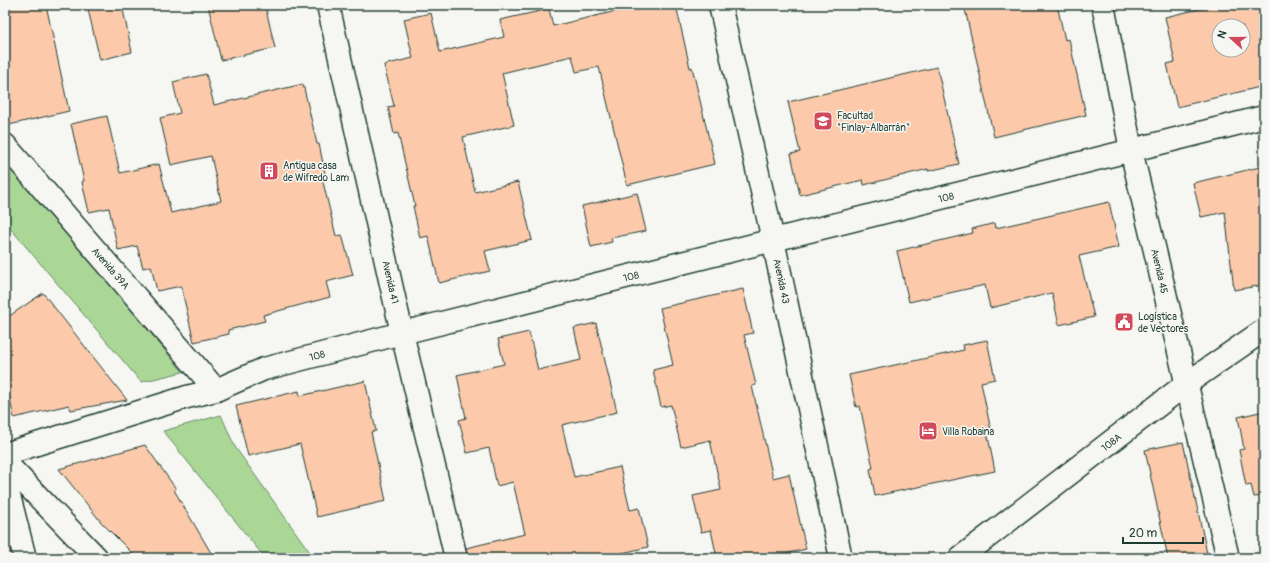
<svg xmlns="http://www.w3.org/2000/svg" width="1269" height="563" viewBox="0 0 1269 563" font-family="Pangolin,sans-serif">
  <rect width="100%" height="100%" fill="#f6f6f2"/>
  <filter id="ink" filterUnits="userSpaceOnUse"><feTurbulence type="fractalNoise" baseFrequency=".025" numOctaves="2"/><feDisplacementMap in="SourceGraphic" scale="8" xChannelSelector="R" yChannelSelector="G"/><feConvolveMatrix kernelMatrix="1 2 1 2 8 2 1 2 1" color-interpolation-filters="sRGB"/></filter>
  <g filter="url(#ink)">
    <!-- green -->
    <g fill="#abd796" stroke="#658a65">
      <polygon points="5,158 183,372 141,382 5,222"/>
      <polygon points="221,415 235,447 314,558 265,558 163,431"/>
    </g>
    <!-- building -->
    <g fill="#fccaab" stroke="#1f3d34" fill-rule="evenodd">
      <polygon points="5,5 46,5 69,111 9,125 5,107"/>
      <polygon points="87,5 122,5 132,52 100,60"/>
      <polygon points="208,5 265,5 275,48 221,60"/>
      <polygon points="642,5 676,5 690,68 692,67 715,164 627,185 599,67 576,72 572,56 502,73 514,125 463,137 475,192 518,182 532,240 485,251 490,271 439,283 428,236 420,238 413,206 415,206 398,133 394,134 388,107 394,106 384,65 413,58 404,19 431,13 440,52 504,37 500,20 549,9 553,26"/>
      <polygon points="964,5 1057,5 1065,40 1069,39 1086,115 994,137"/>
      <path d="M1217,5H1264V86L1177,107L1167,64L1175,62L1165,17ZM1219,26H1243V50H1219Z"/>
      <polygon points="937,67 959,164 928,171 928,169 864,185 863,180 800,195 791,154 800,152 788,102"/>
      <polygon points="206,74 214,105 303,84 317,144 319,144 325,173 321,174 336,236 342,235 353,275 326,282 330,297 263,315 265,321 228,330 229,334 194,342 181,286 157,291 151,266 143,268 137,246 118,250 109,208 89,212 82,182 84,181 71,124 107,116 120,173 159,164 171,213 221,201 211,156 171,165 160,118 180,113 173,82"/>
      <polygon points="1264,166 1264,285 1234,290 1225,212 1201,217 1193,183"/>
      <polygon points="637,193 646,231 611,238 612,242 591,247 582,206"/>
      <polygon points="1109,202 1119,247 1079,256 1094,317 1059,325 1052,293 990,308 985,285 909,302 897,251 973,233 972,229 995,223 996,228"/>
      <polygon points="743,289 753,333 744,335 756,385 752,386 773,478 789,474 806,549 768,558 717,558 711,530 701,532 693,496 721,490 710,440 681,447 671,405 661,407 653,370 673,365 660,308"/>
      <polygon points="43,293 127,400 71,410 69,405 14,418 5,377 5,319"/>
      <polygon points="596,323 617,412 562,425 574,477 620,467 630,510 639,508 648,547 601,558 468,558 466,548 525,534 513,482 497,486 489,448 467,453 459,420 466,418 457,375 504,364 498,339 529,332 538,370 581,360 574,328"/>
      <polygon points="987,340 995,379 981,382 991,431 987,432 995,471 875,496 870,469 873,468 860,406 856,407 849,375 964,350 963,345"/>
      <polygon points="365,381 376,431 371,432 386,501 317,517 300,444 248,456 236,406 299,391 300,396"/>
      <polygon points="1264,411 1264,496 1254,497 1251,485 1246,486 1239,450 1244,449 1238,417"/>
      <polygon points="1183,442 1208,558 1168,558 1145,450"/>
      <polygon points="145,445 176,489 174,490 214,558 137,558 101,522 59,469"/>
    </g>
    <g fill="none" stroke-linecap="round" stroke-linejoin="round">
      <defs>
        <g id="minor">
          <polyline points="328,5 402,333 456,558"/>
          <polyline points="720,5 773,240 841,558"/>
          <polyline points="1103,5 1131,150 1228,558"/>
          <polyline points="5,145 216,390"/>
          <polyline points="5,454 187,397 216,390 264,369 402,333 1264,117"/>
          <polyline points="5,462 97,558"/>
          <polyline points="5,480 25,558"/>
          <polyline points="960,558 1186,384 1264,330"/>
        </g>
      </defs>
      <!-- minor casing -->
      <use href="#minor" stroke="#1f3d34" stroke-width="25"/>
      <!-- minor -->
      <use href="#minor" stroke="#f6f6f2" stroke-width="22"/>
    </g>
  </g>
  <!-- icons -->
  <defs>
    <symbol id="university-square" viewBox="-11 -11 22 22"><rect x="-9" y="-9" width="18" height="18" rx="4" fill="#d1495b" stroke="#f6f6f2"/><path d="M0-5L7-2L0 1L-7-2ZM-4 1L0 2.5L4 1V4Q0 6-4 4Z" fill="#fff"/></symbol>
    <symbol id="building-square" viewBox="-11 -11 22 22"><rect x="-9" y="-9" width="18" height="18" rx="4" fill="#d1495b" stroke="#f6f6f2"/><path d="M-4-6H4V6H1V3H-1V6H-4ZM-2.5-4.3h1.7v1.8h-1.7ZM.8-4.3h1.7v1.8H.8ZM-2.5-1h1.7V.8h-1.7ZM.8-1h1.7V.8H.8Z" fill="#fff"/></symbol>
    <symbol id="civic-square" viewBox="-11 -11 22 22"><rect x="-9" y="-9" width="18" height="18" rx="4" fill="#d1495b" stroke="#f6f6f2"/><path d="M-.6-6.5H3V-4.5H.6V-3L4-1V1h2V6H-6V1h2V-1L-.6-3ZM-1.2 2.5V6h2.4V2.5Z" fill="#fff"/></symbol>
    <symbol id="hotel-square" viewBox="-11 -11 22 22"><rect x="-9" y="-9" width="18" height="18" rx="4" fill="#d1495b" stroke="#f6f6f2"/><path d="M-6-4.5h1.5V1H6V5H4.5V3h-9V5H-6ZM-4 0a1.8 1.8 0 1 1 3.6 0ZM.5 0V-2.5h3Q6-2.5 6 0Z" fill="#fff"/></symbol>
  </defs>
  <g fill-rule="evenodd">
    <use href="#university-square" x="812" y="110" width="22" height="22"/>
    <use href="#building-square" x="258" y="160" width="22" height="22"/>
    <use href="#civic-square" x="1113" y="311" width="22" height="22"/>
    <use href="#hotel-square" x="917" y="420" width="22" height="22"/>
  </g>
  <g text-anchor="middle" stroke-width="3" stroke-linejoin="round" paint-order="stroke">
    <!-- poi labels -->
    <g font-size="10" fill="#1f3d34" stroke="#f6f6f2" text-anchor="start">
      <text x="837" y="119">Facultad<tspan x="837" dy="12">"Finlay-Albarrán"</tspan></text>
      <text x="283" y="169">Antigua casa<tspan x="283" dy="12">de Wifredo Lam</tspan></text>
      <text x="1138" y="320">Logística<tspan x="1138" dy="12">de Vectores</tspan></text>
      <text x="942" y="435">Villa Robaina</text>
    </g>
    <!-- street labels -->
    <g font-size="10" fill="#1f3d34" stroke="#f6f6f2">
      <text transform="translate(946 197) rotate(-14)" y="4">108</text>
      <text transform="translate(111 268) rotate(49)" y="4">Avenida 39A</text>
      <text transform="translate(1160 271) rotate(77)" y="4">Avenida 45</text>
      <text transform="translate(631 276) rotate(-14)" y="4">108</text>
      <text transform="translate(782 281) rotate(78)" y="4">Avenida 43</text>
      <text transform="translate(391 282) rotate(77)" y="4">Avenida 41</text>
      <text transform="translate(317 355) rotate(-15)" y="4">108</text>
      <text transform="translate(1111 442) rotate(-38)" y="4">108A</text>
    </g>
  </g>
  <!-- margin -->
  <rect width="1269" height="563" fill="none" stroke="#f6f6f2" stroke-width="20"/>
  <rect x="10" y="10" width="1249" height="543" fill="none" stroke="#1f3d34" stroke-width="1.5" filter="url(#ink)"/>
  <!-- north arrow -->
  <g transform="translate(1231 38) rotate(291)"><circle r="19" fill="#f6f6f2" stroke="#a0aca6"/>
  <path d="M0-3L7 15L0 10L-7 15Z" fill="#d1495b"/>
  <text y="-6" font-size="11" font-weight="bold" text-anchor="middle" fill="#1f3d34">N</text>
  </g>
  <!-- scale -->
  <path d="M1123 537v6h80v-6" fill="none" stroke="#1f3d34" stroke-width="2"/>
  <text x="1129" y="537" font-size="12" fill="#1f3d34" stroke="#f6f6f2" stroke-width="3" paint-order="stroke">20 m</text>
</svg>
